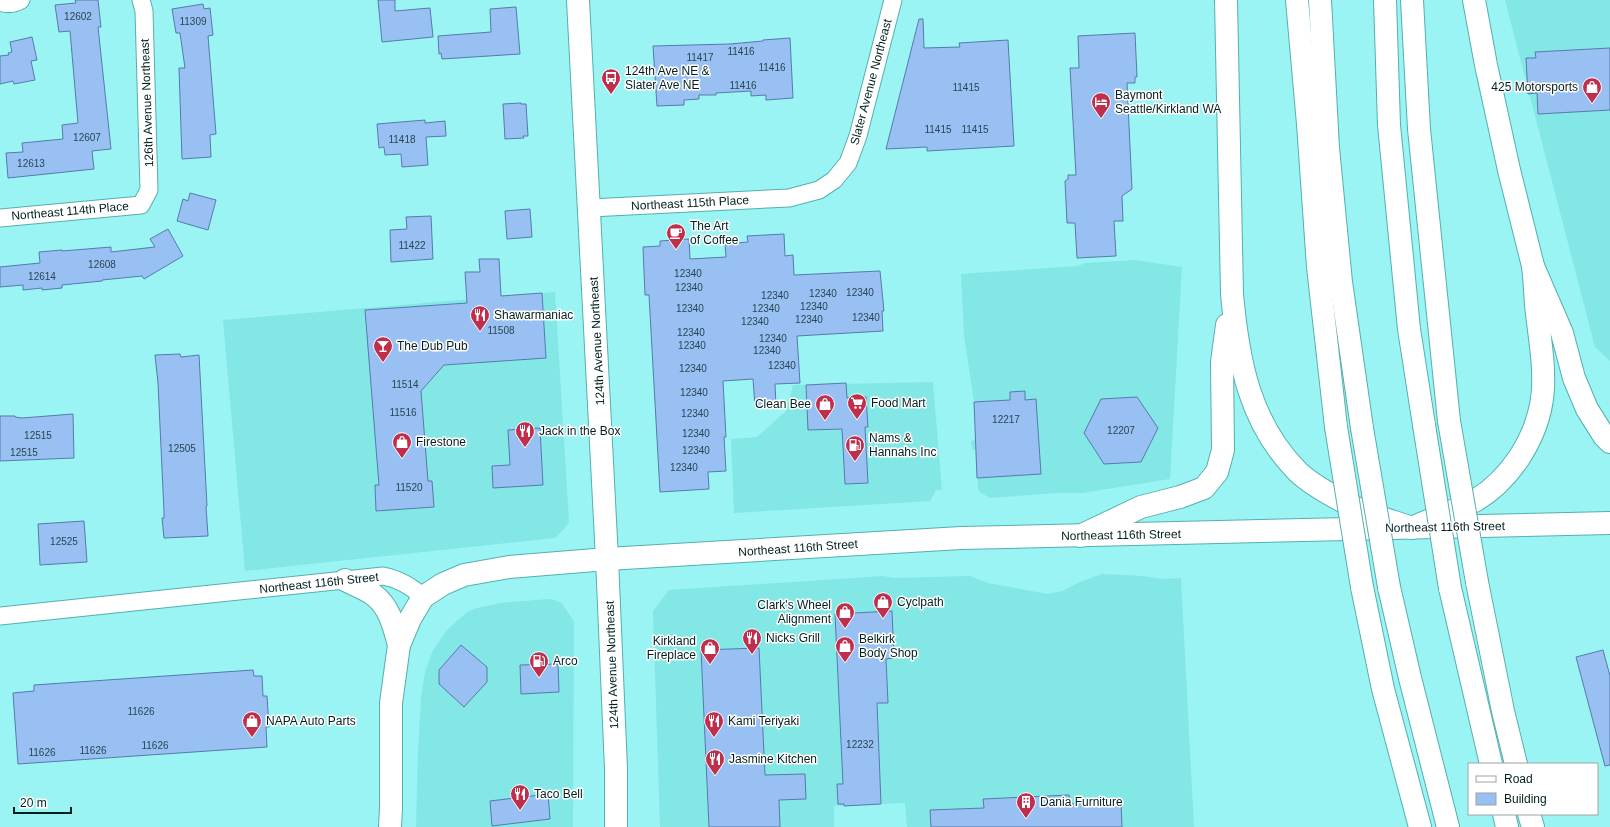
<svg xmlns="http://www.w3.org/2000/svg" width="1610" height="827" viewBox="0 0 1610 827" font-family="Helvetica,sans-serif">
  <rect width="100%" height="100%" fill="#9af4f3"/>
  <!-- built -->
  <g fill="#83e7e6">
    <polygon points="1505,0 1610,0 1610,361 1595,347"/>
    <polygon points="1135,260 1182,267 1170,479 1082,493 1058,493 990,498 981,493 978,489 976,450 972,450 971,441 976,440 974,402 964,335 961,274 1078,266 1085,263"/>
    <polygon points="555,292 569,522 564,529 555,538 245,571 223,320"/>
    <polygon points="933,382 942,490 936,490 930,501 734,513 731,439 757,437 786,411 793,385"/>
    <polygon points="1102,574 1143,576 1162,579 1181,578 1194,827 907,827 905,803 834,806 834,827 660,827 653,611 669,590 883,576 895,578 970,576 988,583 1048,594 1062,591 1080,582"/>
    <polygon points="548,599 554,600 562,603 574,622 573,827 416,827 418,749 421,699 425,672 433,650 447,630 467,612 477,608 500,603"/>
  </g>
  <!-- building -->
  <g fill="#98c0f2" stroke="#557bab">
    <polygon points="75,0 98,0 101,27 98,27 111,149 92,151 94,169 8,178 6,153 23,152 22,143 63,139 62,125 78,123 70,31 59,32 55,5 76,3"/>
    <polygon points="378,0 395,0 395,11 430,8 433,37 382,42"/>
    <polygon points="203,4 204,9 210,8 213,35 208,36 216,134 210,135 211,157 182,159 179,68 185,68 180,33 176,33 172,9"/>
    <polygon points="516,7 520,54 442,59 441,53 439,54 438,36 491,32 490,9"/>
    <polygon points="919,19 923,19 924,48 960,47 959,43 1008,40 1014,146 927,151 927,147 886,149"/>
    <polygon points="1135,33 1137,77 1135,77 1135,83 1127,83 1132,189 1122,196 1123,221 1114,221 1116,256 1077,258 1075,223 1067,223 1065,181 1068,179 1068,175 1076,175 1070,68 1079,68 1078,36"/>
    <polygon points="32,37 37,60 31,61 35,80 14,84 13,81 0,84 0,56 9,55 8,53 12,52 10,42"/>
    <polygon points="790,38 793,98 766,100 766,95 751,96 751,91 716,93 716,95 699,95 699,99 684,100 684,105 657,106 653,46 730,44 763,41 763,40"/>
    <polygon points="1610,48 1610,110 1538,114 1537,93 1528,94 1526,58 1536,58 1535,52"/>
    <polygon points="521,103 521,104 526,104 528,136 523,136 524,138 505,139 503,104"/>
    <polygon points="425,120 425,123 445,121 446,136 426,137 428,165 402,167 401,154 385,155 384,147 379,148 377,124"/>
    <polygon points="190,193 216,200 208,230 177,221 183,199 188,201"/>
    <polygon points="530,209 532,237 507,239 505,211"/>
    <polygon points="431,216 433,259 391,262 390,230 407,229 406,217"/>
    <polygon points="168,229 183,256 144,279 142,276 102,280 102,281 62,285 62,288 42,290 42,288 23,290 23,285 0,287 0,267 40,263 39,252 62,250 62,251 111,247 111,252 155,247 150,239"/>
    <polygon points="784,234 785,256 793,255 794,275 880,271 884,311 882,311 883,331 797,336 800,383 775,384 776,405 755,406 753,379 723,381 726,437 724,437 726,471 708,472 709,489 660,492 649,295 645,295 643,247 660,246 660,241 689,239 690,259 726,257 725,244 748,242 747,236"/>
    <polygon points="479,259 499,259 501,296 542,293 546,358 444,365 421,391 428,481 432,481 434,507 376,511 375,485 379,485 365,310 467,303 465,272 480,272"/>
    <polygon points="180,354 181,357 199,355 207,506 206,506 208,536 164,538 162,518 164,518 164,512 158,383 155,355"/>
    <polygon points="846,383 847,398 866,397 868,427 865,427 868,483 845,484 842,429 808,430 806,385"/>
    <polygon points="1025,391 1025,400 1036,399 1041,474 977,478 974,402 1010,400 1010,392"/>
    <polygon points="1137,397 1158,428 1141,462 1104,464 1084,433 1101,399"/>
    <polygon points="73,414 74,458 0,461 0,416 15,416 15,417 22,418"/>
    <polygon points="540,428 543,485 493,488 492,466 510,465 508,430"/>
    <polygon points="84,521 87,562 40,565 38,524"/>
    <polygon points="892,611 894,658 886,659 888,703 877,703 881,804 844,806 844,804 838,804 837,784 843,784 835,614"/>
    <polygon points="461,645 487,667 487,682 464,707 439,684 439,670"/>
    <polygon points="759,648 765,775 805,774 806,799 779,800 780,827 709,827 701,650"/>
    <polygon points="1603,650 1610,676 1610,765 1605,766 1576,657"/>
    <polygon points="558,664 559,692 521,694 520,665"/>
    <polygon points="253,670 254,676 262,676 263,696 267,696 269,727 266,727 267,747 18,764 13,693 34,691 34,685"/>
    <polygon points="548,794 550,819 492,826 490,801"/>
    <polygon points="1069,795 1070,804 1121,802 1122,827 931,827 930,810 984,808 983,799"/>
  </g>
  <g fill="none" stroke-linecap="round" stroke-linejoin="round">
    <defs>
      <g id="street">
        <path d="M0,2C8,5 14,4 21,0"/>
        <polyline points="590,208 789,198 819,190 834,180 848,163 858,136 893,0"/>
        <polyline points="0,218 141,205 149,190 144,11 141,0"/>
        <path d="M0,616L383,576C399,579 411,586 423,597"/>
      </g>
      <g id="secondary">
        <polyline points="578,0 607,559 616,769 616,827"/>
        <path d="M345,580C354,585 367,589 375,596C390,608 394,627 399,645"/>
        <polyline points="390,827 391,808 391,703 399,645 410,619 423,597 443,584 464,575 509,567 607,559 961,538 1610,523"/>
      </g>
      <g id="highway">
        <path d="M1226,0L1232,294C1238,360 1249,423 1298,472C1313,486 1334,497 1352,506C1370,515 1392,521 1412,528C1433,518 1456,511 1476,500C1493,490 1508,474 1519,458C1552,407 1544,371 1537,314C1535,298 1535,282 1533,266"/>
        <polyline points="1297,0 1308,124 1318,267 1336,427"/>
        <polyline points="1320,0 1328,148 1341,282 1362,428"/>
        <polyline points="1385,0 1389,125 1409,329 1424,425"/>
        <polyline points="1412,0 1419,129 1449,421"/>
        <polyline points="1474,0 1486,65 1509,170 1533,266 1562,333 1574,378 1587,409 1604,436 1610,442"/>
        <polyline points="1080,536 1141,507 1180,497 1204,488 1217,472 1223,450 1222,362 1227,325"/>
        <polyline points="1477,582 1503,711 1516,764"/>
        <polyline points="1362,587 1383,689 1420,827"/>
        <polyline points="1389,587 1410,678 1448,827"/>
        <polyline points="1450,588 1491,764"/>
        <polyline points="1504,814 1507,827"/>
        <polyline points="1529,814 1533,827"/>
      </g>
    </defs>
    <!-- street casing -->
    <use href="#street" stroke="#55afaf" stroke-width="19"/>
    <!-- secondary casing -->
    <use href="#secondary" stroke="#55afaf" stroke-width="24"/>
    <!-- highway casing -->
    <use href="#highway" stroke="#55afaf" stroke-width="24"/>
    <!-- street -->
    <use href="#street" stroke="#fff" stroke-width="17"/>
    <!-- secondary -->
    <use href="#secondary" stroke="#fff" stroke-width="22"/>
    <!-- highway -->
    <use href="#highway" stroke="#fff" stroke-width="22"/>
    <defs>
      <g id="highway-bridge">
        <polyline points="1449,421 1477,582"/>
        <polyline points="1424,425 1450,588"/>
        <polyline points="1336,427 1362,587"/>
        <polyline points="1362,428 1389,587"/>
      </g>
    </defs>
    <!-- highway-bridge casing -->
    <use href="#highway-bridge" stroke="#55afaf" stroke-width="24" stroke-linecap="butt"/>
    <!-- highway-bridge -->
    <use href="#highway-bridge" stroke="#fff" stroke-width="22"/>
  </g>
  <!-- icons -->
  <defs>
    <symbol id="bus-pin" viewBox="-11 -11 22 30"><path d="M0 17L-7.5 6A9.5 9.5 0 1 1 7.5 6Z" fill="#bf2f4c" stroke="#fff"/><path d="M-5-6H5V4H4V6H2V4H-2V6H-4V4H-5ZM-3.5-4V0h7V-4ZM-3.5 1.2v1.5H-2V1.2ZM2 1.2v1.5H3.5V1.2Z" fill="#fff"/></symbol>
    <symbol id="shop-pin" viewBox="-11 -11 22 30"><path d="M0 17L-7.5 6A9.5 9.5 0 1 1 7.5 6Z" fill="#bf2f4c" stroke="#fff"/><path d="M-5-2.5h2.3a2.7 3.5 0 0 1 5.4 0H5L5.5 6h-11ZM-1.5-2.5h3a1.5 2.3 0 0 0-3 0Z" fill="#fff"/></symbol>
    <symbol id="hotel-pin" viewBox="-11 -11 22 30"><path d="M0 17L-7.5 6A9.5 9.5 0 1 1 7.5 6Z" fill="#bf2f4c" stroke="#fff"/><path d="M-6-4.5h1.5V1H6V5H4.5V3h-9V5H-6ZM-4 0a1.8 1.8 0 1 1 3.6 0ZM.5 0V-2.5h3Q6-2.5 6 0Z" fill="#fff"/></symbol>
    <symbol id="cafe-pin" viewBox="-11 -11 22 30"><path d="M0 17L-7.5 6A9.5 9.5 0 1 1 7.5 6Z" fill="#bf2f4c" stroke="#fff"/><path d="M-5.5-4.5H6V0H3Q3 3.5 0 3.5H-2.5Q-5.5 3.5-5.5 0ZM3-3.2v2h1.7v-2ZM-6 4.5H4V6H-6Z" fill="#fff"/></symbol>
    <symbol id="restaurant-pin" viewBox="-11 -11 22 30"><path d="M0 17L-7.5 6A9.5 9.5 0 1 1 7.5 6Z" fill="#bf2f4c" stroke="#fff"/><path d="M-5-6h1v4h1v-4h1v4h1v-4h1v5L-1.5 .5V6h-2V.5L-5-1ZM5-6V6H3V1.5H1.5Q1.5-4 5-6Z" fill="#fff"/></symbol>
    <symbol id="bar-pin" viewBox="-11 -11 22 30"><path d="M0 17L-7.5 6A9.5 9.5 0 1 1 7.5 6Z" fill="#bf2f4c" stroke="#fff"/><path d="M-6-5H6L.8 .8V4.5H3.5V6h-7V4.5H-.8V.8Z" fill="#fff"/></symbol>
    <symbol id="supermarket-pin" viewBox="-11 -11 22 30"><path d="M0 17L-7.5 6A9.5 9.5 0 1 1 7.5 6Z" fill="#bf2f4c" stroke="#fff"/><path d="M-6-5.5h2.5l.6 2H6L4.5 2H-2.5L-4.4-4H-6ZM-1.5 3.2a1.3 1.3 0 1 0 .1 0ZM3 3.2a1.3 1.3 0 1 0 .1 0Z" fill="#fff"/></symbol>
    <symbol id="fuel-pin" viewBox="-11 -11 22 30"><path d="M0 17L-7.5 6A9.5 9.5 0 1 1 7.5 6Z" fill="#bf2f4c" stroke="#fff"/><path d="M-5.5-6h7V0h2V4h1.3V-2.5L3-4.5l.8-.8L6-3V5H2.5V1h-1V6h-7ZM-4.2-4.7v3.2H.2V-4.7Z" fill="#fff"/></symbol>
    <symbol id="building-pin" viewBox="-11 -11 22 30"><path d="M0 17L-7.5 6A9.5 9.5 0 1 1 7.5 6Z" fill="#bf2f4c" stroke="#fff"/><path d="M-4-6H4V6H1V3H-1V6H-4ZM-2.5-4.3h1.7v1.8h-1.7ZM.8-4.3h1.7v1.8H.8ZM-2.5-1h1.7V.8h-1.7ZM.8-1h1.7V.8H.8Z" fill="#fff"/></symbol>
  </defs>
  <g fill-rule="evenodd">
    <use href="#bus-pin" x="600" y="67" width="22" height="30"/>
    <use href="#shop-pin" x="1581" y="76" width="22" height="30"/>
    <use href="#hotel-pin" x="1090" y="91" width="22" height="30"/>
    <use href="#cafe-pin" x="665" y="222" width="22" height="30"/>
    <use href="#restaurant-pin" x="469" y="304" width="22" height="30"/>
    <use href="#bar-pin" x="372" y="335" width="22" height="30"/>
    <use href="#supermarket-pin" x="846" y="392" width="22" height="30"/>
    <use href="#shop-pin" x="814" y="393" width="22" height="30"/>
    <use href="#restaurant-pin" x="514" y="420" width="22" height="30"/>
    <use href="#shop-pin" x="391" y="431" width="22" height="30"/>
    <use href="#fuel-pin" x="844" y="434" width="22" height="30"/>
    <use href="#shop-pin" x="872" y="591" width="22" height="30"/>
    <use href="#shop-pin" x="834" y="601" width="22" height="30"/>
    <use href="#restaurant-pin" x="741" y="627" width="22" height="30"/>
    <use href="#shop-pin" x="834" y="635" width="22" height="30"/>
    <use href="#shop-pin" x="699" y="637" width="22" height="30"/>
    <use href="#fuel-pin" x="528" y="650" width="22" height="30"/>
    <use href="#shop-pin" x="241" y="710" width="22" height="30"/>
    <use href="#restaurant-pin" x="703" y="710" width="22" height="30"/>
    <use href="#restaurant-pin" x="704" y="748" width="22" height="30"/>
    <use href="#restaurant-pin" x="509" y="783" width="22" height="30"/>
    <use href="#building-pin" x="1015" y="791" width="22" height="30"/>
  </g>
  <g text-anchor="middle" stroke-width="3" stroke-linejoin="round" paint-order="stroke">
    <!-- number labels -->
    <g font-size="10" fill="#284753">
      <text x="78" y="20">12602</text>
      <text x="193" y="25">11309</text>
      <text x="741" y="55">11416</text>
      <text x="700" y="61">11417</text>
      <text x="772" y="71">11416</text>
      <text x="743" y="89">11416</text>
      <text x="966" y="91">11415</text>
      <text x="938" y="133">11415</text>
      <text x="975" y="133">11415</text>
      <text x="87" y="141">12607</text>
      <text x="402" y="143">11418</text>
      <text x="31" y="167">12613</text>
      <text x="412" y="249">11422</text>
      <text x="102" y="268">12608</text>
      <text x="688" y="277">12340</text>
      <text x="42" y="280">12614</text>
      <text x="689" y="291">12340</text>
      <text x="860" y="296">12340</text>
      <text x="823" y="297">12340</text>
      <text x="775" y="299">12340</text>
      <text x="814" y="310">12340</text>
      <text x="690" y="312">12340</text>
      <text x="766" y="312">12340</text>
      <text x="866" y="321">12340</text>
      <text x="809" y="323">12340</text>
      <text x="755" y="325">12340</text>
      <text x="501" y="334">11508</text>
      <text x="691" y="336">12340</text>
      <text x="773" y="342">12340</text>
      <text x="692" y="349">12340</text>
      <text x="767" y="354">12340</text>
      <text x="782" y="369">12340</text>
      <text x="693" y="372">12340</text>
      <text x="405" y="388">11514</text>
      <text x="694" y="396">12340</text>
      <text x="403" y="416">11516</text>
      <text x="695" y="417">12340</text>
      <text x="1006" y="423">12217</text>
      <text x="1121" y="434">12207</text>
      <text x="696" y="437">12340</text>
      <text x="38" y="439">12515</text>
      <text x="182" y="452">12505</text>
      <text x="696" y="454">12340</text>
      <text x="24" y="456">12515</text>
      <text x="684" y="471">12340</text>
      <text x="409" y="491">11520</text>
      <text x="64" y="545">12525</text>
      <text x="141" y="715">11626</text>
      <text x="860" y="748">12232</text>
      <text x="155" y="749">11626</text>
      <text x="93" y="754">11626</text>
      <text x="42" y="756">11626</text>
    </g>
    <!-- poi labels -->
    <g font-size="12" fill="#021f1e" stroke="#fff" text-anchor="start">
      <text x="625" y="75">124th Ave NE &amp;<tspan x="625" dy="14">Slater Ave NE</tspan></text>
      <text x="1578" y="91" text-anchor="end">425 Motorsports</text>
      <text x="1115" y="99">Baymont<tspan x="1115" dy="14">Seattle/Kirkland WA</tspan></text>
      <text x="690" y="230">The Art<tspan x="690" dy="14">of Coffee</tspan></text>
      <text x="494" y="319">Shawarmaniac</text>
      <text x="397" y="350">The Dub Pub</text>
      <text x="871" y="407">Food Mart</text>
      <text x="811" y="408" text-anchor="end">Clean Bee</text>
      <text x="539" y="435">Jack in the Box</text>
      <text x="869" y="442">Nams &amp;<tspan x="869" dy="14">Hannahs Inc</tspan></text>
      <text x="416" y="446">Firestone</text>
      <text x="897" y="606">Cyclpath</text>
      <text x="831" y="609" text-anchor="end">Clark's Wheel<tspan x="831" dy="14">Alignment</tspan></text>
      <text x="766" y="642">Nicks Grill</text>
      <text x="859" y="643">Belkirk<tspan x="859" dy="14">Body Shop</tspan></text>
      <text x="696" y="645" text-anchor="end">Kirkland<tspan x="696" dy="14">Fireplace</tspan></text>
      <text x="553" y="665">Arco</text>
      <text x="266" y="725">NAPA Auto Parts</text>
      <text x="728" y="725">Kami Teriyaki</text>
      <text x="729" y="763">Jasmine Kitchen</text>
      <text x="534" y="798">Taco Bell</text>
      <text x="1040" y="806">Dania Furniture</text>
    </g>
    <!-- street labels -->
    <g font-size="12" fill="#021f1e" stroke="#fff">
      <text transform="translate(871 82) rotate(-75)" y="4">Slater Avenue Northeast</text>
      <text transform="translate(147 103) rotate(-92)" y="4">126th Avenue Northeast</text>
      <text transform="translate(690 203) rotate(-3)" y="4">Northeast 115th Place</text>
      <text transform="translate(70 211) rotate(-5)" y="4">Northeast 114th Place</text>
      <text transform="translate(597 341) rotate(-93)" y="4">124th Avenue Northeast</text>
      <text transform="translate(1445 527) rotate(-1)" y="4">Northeast 116th Street</text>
      <text transform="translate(1121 535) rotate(-1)" y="4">Northeast 116th Street</text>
      <text transform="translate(798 548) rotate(-4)" y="4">Northeast 116th Street</text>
      <text transform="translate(319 583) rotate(-6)" y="4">Northeast 116th Street</text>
      <text transform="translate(612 665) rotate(-92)" y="4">124th Avenue Northeast</text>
    </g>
  </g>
  <!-- legend -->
  <rect x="1468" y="763" width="130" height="52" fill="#ffffff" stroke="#9aa5a5"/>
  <rect x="1476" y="776" width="20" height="6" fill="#ffffff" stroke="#9aa5a5"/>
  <text x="1504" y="783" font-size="12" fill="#021f1e">Road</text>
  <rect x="1476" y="793" width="20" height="12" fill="#98c0f2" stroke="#9aa5a5"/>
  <text x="1504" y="803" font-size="12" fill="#021f1e">Building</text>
  <!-- scale -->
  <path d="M14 807v6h57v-6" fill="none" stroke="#021f1e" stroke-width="2"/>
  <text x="20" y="807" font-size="12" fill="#021f1e" stroke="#ffffff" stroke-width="3" paint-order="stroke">20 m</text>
</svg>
